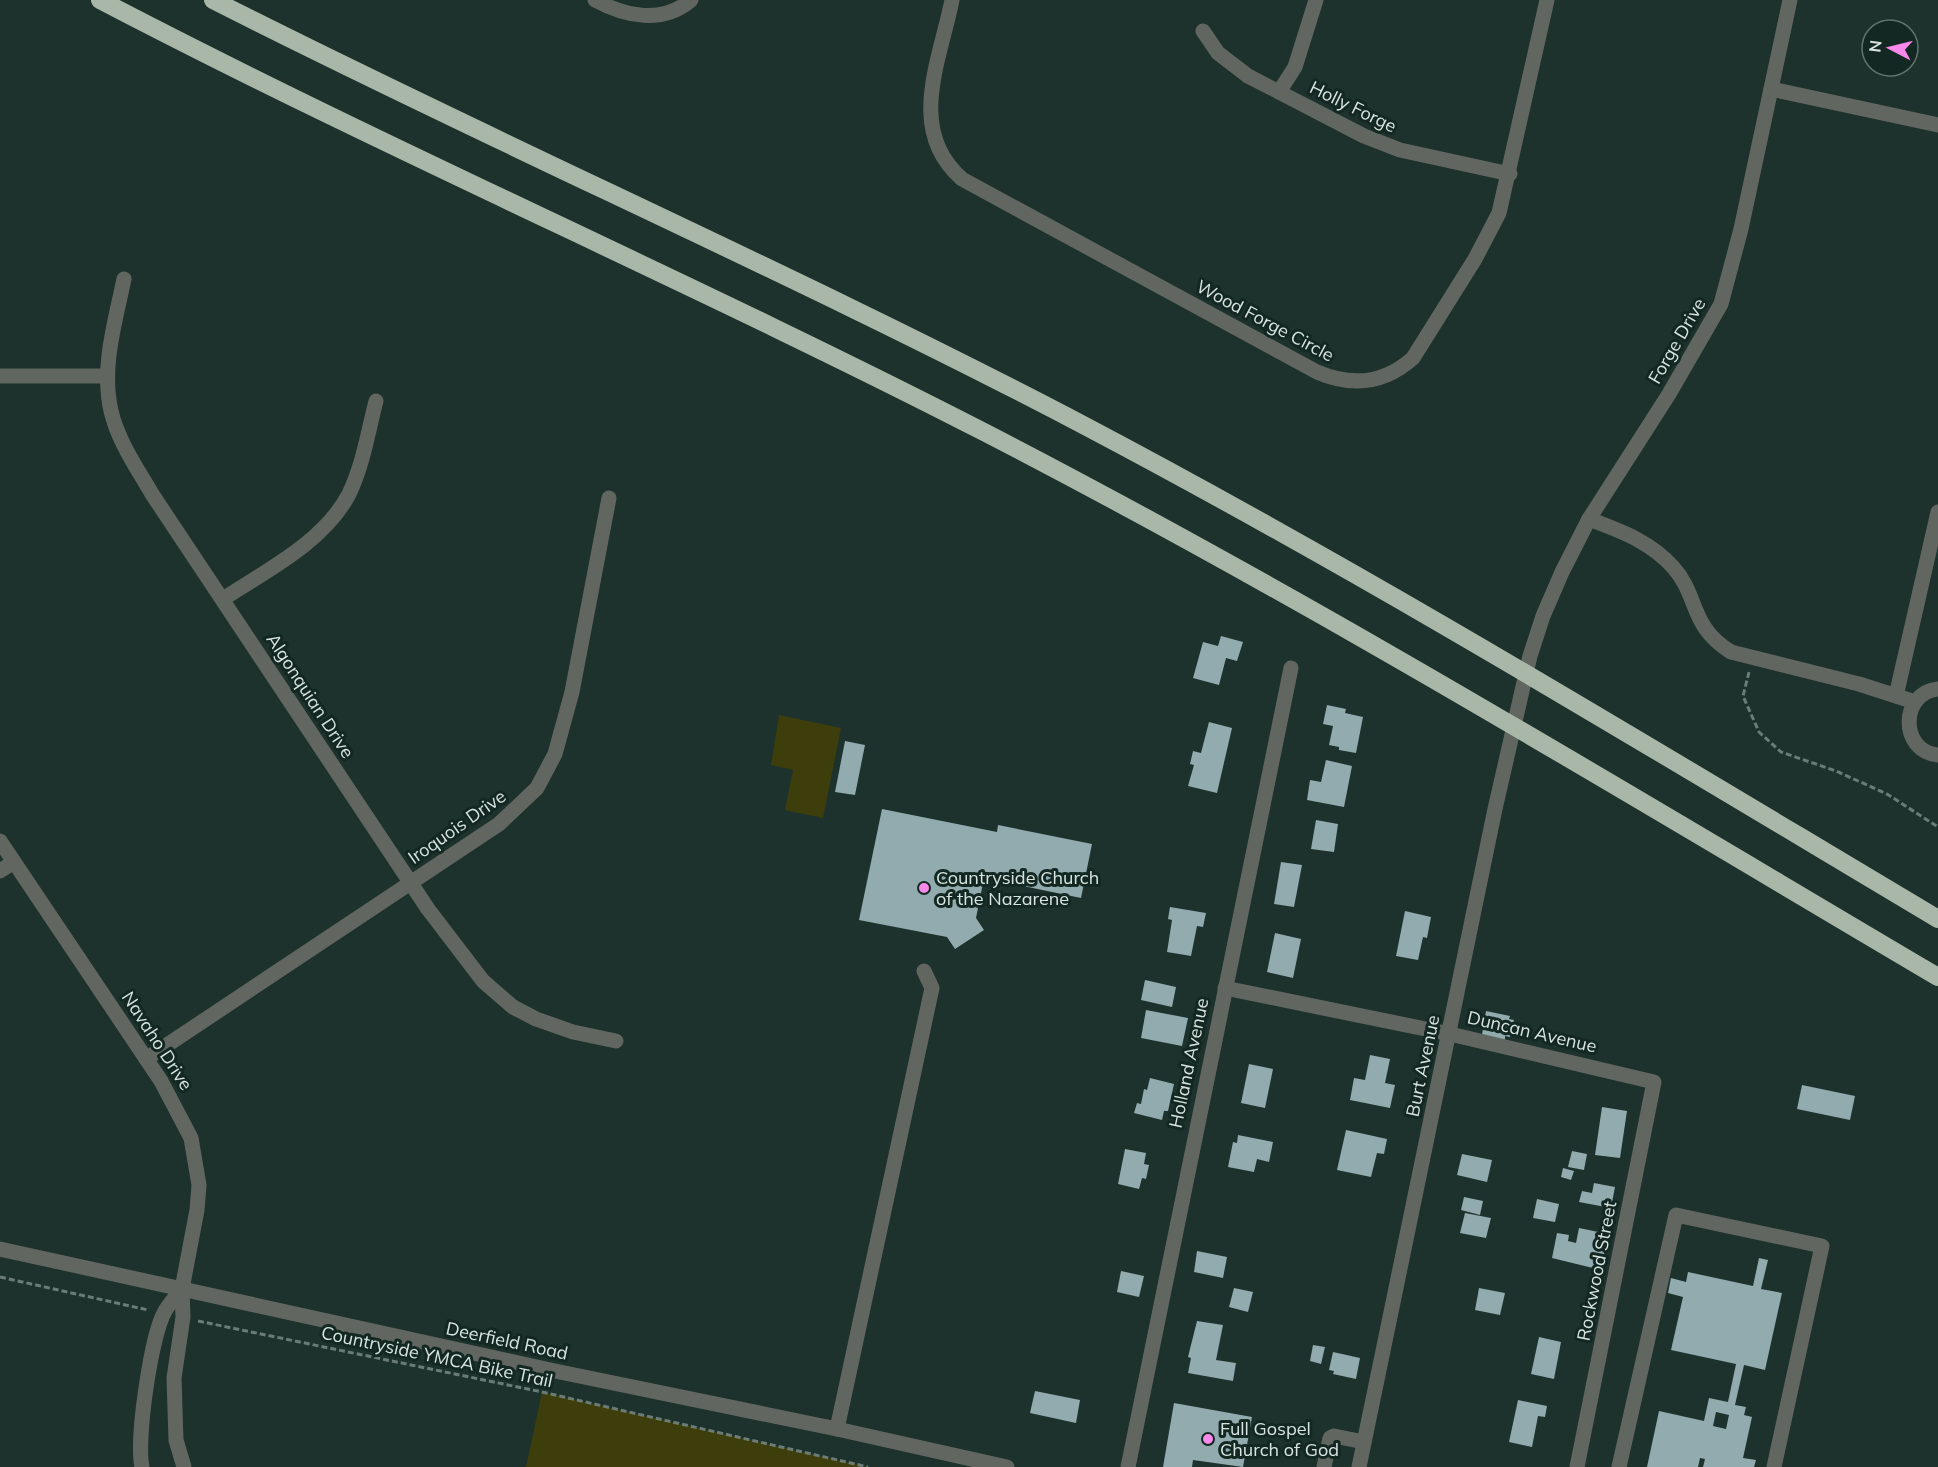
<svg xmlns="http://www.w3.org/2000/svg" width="1938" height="1467" viewBox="0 0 1938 1467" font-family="Mulish,sans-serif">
  <rect width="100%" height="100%" fill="#1d322c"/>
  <!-- green -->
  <g fill="#3d3e0c">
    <polygon points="779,715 841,728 823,818 785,810 793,770 771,765"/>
    <polygon points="542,1392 868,1467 526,1467"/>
  </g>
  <!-- building -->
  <g fill="#91abaf" fill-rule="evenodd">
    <polygon points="1221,636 1243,642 1237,661 1226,658 1219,685 1193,678 1203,642 1218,646"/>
    <polygon points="1327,705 1346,709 1345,713 1363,717 1356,753 1339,750 1339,747 1329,745 1333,726 1323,724"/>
    <polygon points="1209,722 1232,728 1217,793 1188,786 1194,765 1190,764 1193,751 1201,753"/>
    <polygon points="845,741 865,745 855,795 835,792"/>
    <polygon points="1326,760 1352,766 1344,807 1307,800 1310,780 1321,782"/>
    <polygon points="882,809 997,832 998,825 1092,844 1081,898 984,878 976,918 984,930 955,949 947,937 859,920"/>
    <polygon points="1316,820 1338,824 1334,852 1311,849"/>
    <polygon points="1281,862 1302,865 1294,907 1274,904"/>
    <polygon points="1170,907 1206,913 1203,927 1197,926 1191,956 1167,952 1172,920 1168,919"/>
    <polygon points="1405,911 1431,917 1427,938 1423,937 1418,960 1396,956"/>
    <polygon points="1275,933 1301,939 1293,978 1267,972"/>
    <polygon points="1145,980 1176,987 1172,1007 1141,1000"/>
    <polygon points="1146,1010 1188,1018 1182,1046 1141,1038"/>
    <polygon points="1486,1011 1510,1016 1509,1019 1514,1020 1510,1037 1505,1036 1505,1040 1482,1035"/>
    <polygon points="1370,1055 1390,1059 1385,1083 1395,1085 1390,1108 1350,1100 1354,1078 1365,1080"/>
    <polygon points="1249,1064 1273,1069 1265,1108 1241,1103"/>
    <polygon points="1150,1078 1174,1084 1168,1111 1164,1111 1162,1120 1134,1113 1137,1103 1141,1104 1144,1089 1147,1090"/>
    <polygon points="1802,1085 1855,1096 1850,1120 1797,1109"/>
    <polygon points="1602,1107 1627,1111 1620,1158 1595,1155"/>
    <polygon points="1346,1130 1387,1139 1384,1154 1377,1153 1371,1177 1337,1170"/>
    <polygon points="1238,1135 1273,1142 1269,1162 1257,1159 1254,1172 1228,1167 1233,1142 1237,1143"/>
    <polygon points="1125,1149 1146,1153 1144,1164 1149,1165 1146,1179 1142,1178 1139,1189 1118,1184"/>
    <polygon points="1572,1151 1587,1154 1584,1170 1568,1167"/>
    <polygon points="1462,1154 1492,1160 1487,1182 1457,1175"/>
    <polygon points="1563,1168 1574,1171 1571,1180 1561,1177"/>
    <polygon points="1594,1183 1615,1187 1611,1208 1579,1202 1582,1191 1592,1193"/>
    <polygon points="1464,1197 1483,1201 1480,1215 1461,1210"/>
    <polygon points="1537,1199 1559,1204 1555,1222 1533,1218"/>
    <polygon points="1465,1213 1491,1218 1486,1238 1460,1233"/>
    <polygon points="1579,1228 1608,1234 1601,1270 1552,1258 1557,1233 1569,1235 1568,1241 1576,1243"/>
    <polygon points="1197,1251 1227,1257 1223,1278 1194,1272"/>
    <path d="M1759,1258L1768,1260L1761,1289L1782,1293L1765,1370L1744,1365L1735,1405L1746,1407L1744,1415L1752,1417L1743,1458L1756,1460L1754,1467H1703L1705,1459L1700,1458L1698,1467H1647L1659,1411L1704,1421L1709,1398L1728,1402L1736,1364L1671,1350L1683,1297L1668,1293L1671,1278L1686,1282L1688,1272L1753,1286ZM1716,1412L1729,1415L1726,1429L1713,1426Z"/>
    <polygon points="1121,1271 1144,1276 1139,1297 1117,1292"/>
    <polygon points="1234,1288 1253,1292 1248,1312 1229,1307"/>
    <polygon points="1479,1288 1505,1293 1500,1315 1475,1310"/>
    <polygon points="1197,1321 1223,1325 1216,1360 1236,1363 1233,1381 1188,1373 1191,1358 1188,1357"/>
    <polygon points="1539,1337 1561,1342 1554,1379 1531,1374"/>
    <polygon points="1313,1345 1325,1347 1321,1364 1310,1361"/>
    <polygon points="1333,1352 1360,1358 1356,1379 1333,1374 1334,1371 1329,1370"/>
    <polygon points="1035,1391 1080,1400 1076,1423 1030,1413"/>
    <polygon points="1518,1400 1547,1406 1545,1417 1538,1416 1532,1447 1509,1442"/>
    <polygon points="1174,1403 1252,1417 1243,1467 1193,1460 1192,1467 1163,1467"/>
  </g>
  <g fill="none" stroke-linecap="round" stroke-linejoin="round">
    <!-- path -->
    <g stroke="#6b7c77" stroke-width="3" stroke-dasharray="6 3" stroke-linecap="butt">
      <polyline points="1749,672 1743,696 1759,732 1781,752 1836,771 1887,794 1938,827"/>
      <polyline points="0,1277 148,1310"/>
      <polyline points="198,1321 542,1392 868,1467"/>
    </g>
    <!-- minor -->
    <g stroke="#616760" stroke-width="15">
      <path d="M595,0C626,17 663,24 691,0"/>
      <path d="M952,0C940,61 906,130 962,179L1317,372C1352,387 1384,384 1413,358L1475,259L1499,213L1547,0"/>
      <polyline points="1203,31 1218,53 1248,76 1364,136 1400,150 1510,174"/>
      <polyline points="1771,89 1938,125"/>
      <polyline points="1279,92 1295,67 1316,0"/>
      <path d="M124,279C115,323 101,367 111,411C118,441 137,468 152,494L428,909L483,981L513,1007L536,1019L573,1032L616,1041"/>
      <polyline points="0,376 107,376"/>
      <path d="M1589,519C1620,531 1650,541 1673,567C1699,596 1689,626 1731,652L1859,684L1915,702"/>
      <path d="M223,599C267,570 324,542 349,494C363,465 368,432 376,401"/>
      <path d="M1938,689C1900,693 1899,751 1938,755"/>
      <polyline points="1896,696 1938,512"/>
      <polyline points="0,841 161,1081 191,1138 199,1185 197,1210 182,1289 183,1317 174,1378 176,1440 184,1467"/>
      <polyline points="0,871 14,862"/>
      <polyline points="1225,988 1450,1034 1654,1082 1577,1467"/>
      <polyline points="146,1059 499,824 537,788 555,754 572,692 609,498"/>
      <polyline points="0,1249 555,1371 837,1429 1007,1467"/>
      <polyline points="837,1429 932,988 924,971"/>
      <path d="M142,1467C136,1440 151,1335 165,1311C169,1304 176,1296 182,1289"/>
      <polyline points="1128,1467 1291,668"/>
      <polyline points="1324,1467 1330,1438 1334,1436 1364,1442"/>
      <polyline points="1359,1467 1495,809 1530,656 1543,616 1562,572 1589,519 1669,394 1721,304 1741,229 1790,0"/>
      <polyline points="1619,1467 1676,1215 1822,1246 1774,1467"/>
    </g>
    <!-- highway -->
    <g stroke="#a8b7a7" stroke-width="18">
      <path d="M100,0C391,152 692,282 984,432C1310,600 1623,791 1938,977"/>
      <path d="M213,0C502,147 800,276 1087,427C1377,580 1656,751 1938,919"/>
    </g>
  </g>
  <!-- markers -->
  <g fill="#f888ea" stroke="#132822" stroke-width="2">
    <circle cx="924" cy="888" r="6"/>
    <circle cx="1208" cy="1439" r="6"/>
  </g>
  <g text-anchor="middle" stroke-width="6" stroke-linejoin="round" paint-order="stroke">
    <!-- street labels -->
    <g font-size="18" fill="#d8e4e0" stroke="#132822">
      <text transform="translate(1353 107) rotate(26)" y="6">Holly Forge</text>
      <text transform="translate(1265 321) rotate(28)" y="6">Wood Forge Circle</text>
      <text transform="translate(1677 341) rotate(-60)" y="6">Forge Drive</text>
      <text transform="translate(310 696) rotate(57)" y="6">Algonquian Drive</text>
      <text transform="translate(457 827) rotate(-35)" y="6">Iroquois Drive</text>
      <text transform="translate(1532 1032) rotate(13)" y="6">Duncan Avenue</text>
      <text transform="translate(157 1041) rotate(57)" y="6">Navaho Drive</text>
      <text transform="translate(1189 1063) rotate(-78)" y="6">Holland Avenue</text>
      <text transform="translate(1423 1066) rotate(-78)" y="6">Burt Avenue</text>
      <text transform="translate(1597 1271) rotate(-79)" y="6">Rockwood Street</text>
      <text transform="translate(507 1341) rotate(12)" y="6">Deerfield Road</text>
      <text transform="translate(437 1357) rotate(12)" y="6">Countryside YMCA Bike Trail</text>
    </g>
    <!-- poi labels -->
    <g font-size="18" fill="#d8e4e0" stroke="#132822" text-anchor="start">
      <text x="936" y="884">Countryside Church<tspan x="936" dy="21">of the Nazarene</tspan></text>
      <text x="1220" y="1435">Full Gospel<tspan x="1220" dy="21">Church of God</tspan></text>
    </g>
  </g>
  <!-- north arrow -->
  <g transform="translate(1890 48) rotate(277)"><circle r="28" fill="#132822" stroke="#62736e" stroke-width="1.5"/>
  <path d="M0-4.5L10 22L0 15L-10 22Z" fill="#f888ea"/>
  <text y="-9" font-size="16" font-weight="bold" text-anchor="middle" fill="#d8e4e0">N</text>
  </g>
</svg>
